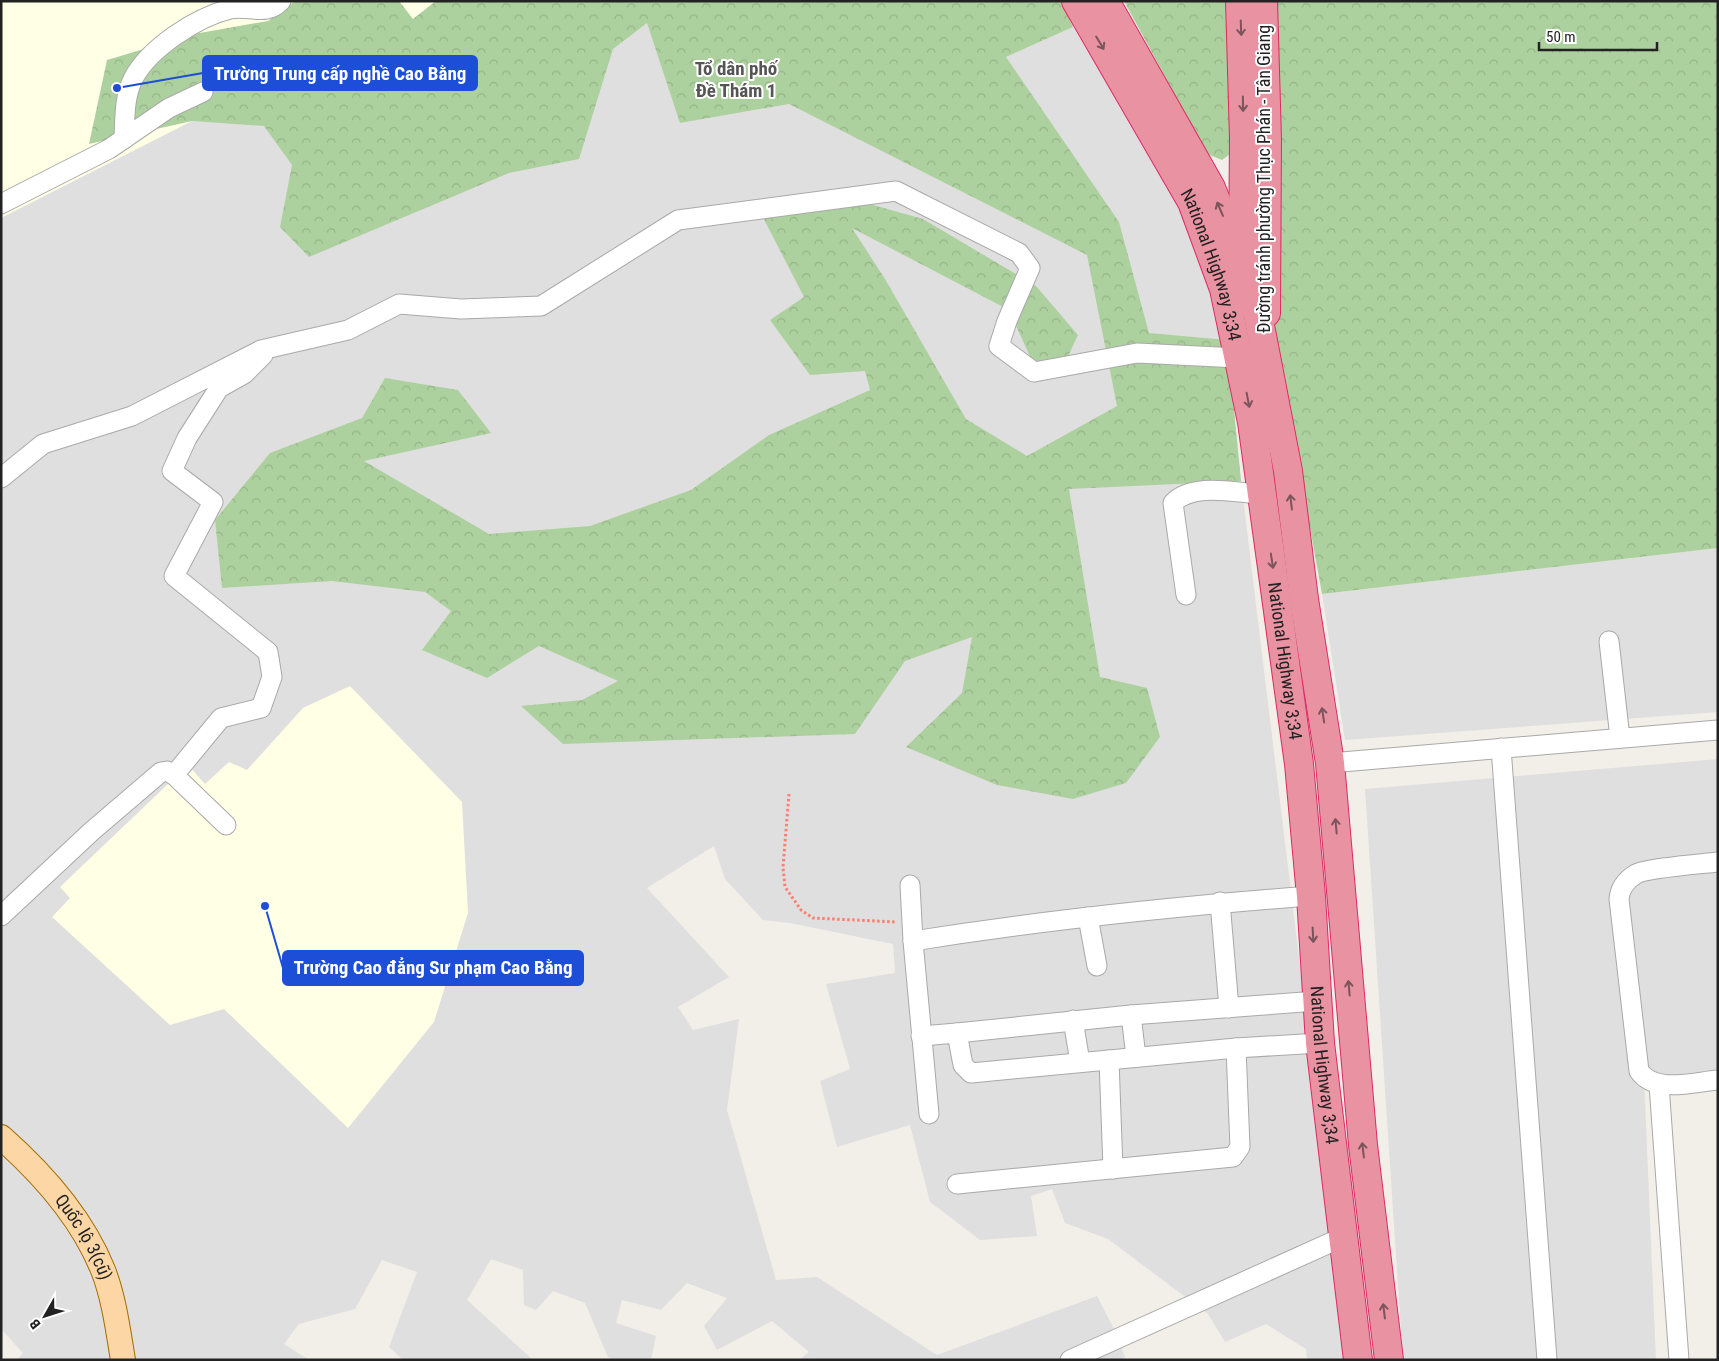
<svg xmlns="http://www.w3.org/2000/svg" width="1719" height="1361" viewBox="0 0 1719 1361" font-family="'Roboto Condensed',sans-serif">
  <defs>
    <pattern id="forest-crowns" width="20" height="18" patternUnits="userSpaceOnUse" patternTransform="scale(1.25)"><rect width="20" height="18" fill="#add19e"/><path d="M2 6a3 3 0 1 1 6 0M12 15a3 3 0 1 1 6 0" fill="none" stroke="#95b388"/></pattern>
  </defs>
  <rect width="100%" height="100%" fill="#f2efe9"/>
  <!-- residential -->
  <g fill="#e0dfdf">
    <polygon points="1,1 771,1 1006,57 1073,27 1201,237 1227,340 1241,481 1338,1278 1344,1360 1307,1360 1306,1349 1266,1324 1225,1342 1208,1314 1108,1239 1065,1223 1052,1189 1031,1196 1037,1236 980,1240 930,1202 910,1125 837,1147 820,1081 850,1069 826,984 895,973 893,944 790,923 763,920 725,879 714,846 647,888 729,977 678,1007 693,1030 739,1019 727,1110 776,1280 817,1277 937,1355 1097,1296 1114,1329 1125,1357 1122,1360 799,1360 809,1352 772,1321 717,1350 704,1326 727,1298 687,1283 661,1310 622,1300 616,1323 656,1336 651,1360 613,1360 608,1357 585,1303 553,1291 536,1310 524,1305 523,1270 491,1259 467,1300 533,1360 403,1360 389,1347 417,1272 382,1260 355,1309 299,1324 284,1344 309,1360 17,1360 23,1353 1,1329"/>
    <polygon points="1718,548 1718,712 1345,740 1322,594"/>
    <polygon points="1718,759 1718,1070 1644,1078 1656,1360 1403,1360 1365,789"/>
  </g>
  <!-- education -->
  <g fill="#ffffe5">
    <polygon points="1,1 436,1 367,56 192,121 1,218"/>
    <polygon points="350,686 462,802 468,913 434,1022 348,1128 224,1009 170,1025 52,917 70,898 60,887 188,765 205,784 229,762 247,770 303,708"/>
  </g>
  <!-- forest -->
  <g fill="url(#forest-crowns)">
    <polygon points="295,1 399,1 413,19 436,1 1061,1 1073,27 1006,57 1119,222 1149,333 1227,340 1241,481 1069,489 1100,677 1147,688 1160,737 1126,783 1073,799 997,785 906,747 962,693 972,637 905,661 855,734 563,744 521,706 582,700 618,681 539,646 487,678 422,650 451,611 425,592 332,581 222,588 215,520 270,453 362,418 385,378 458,390 491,433 364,461 489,534 590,526 691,490 769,435 870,390 865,371 810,375 770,320 804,297 755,202 841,196 923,219 1036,286 1078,335 1062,369 1032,361 1009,310 852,228 885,279 966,419 1027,456 1117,406 1087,255 789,104 680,123 647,23 613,49 579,159 509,173 309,257 280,227 292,165 264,126 192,121 89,144 107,60 194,34 268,21"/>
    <polygon points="1124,1 1235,1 1233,152 1222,160 1207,154"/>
    <polygon points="1269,1 1718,1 1718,548 1322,594 1273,323"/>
  </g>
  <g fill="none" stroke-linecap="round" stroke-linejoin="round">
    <defs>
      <g id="minor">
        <path d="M124,139C125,119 124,97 133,79C149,48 197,17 230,9C249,5 266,17 281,1"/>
        <polyline points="1,204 109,149 169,108 203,92"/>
        <polyline points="1,478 43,444 132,416 261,350 348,330 399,304 461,309 541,306 678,220 896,191 1019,253 1030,268 1007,321 999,346 1034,372 1137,353 1239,358"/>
        <path d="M1186,595L1173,503C1193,482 1236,493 1261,494"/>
        <polyline points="1609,641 1620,738"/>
        <polyline points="1501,748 1547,1360"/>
        <polyline points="1330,763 1718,730"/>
        <polyline points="174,775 221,718 261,708 272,677 268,652 174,576 213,502 172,471 187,438 219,388 244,374 263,355"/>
        <path d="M1718,862C1702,864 1647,868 1636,874C1626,880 1620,888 1619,899L1639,1071C1655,1094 1693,1082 1718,1080"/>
        <polyline points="910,885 913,941"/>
        <polyline points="1220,902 1229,1008"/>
        <polyline points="1,916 92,831 161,772 167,771 174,775 226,825"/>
        <polyline points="1088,917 1097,966"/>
        <polyline points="1131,1015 1136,1057"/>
        <polyline points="1073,1020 1080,1062"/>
        <polyline points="957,1033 1131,1015 1317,1001"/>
        <polyline points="921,1036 957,1033 963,1065 971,1073 1236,1048 1320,1043"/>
        <polyline points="1109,1060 1113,1169"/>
        <polyline points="1659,1085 1679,1360"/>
        <path d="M929,1114L913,941C1045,920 1178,906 1311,896"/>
        <polyline points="957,1184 1233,1157 1240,1147 1236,1048"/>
        <polyline points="1070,1360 1343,1237"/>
      </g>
      <g id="major">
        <path id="s1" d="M1,1137C43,1174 82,1218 103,1270C114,1298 118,1330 123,1360"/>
      </g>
      <g id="highway">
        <path id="s2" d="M1076,1L1192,202L1224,289L1252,422L1299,764L1311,896L1320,1043L1358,1360"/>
        <polyline points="1105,1 1211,188 1244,270 1258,315 1288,471 1304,599 1330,763 1363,1145 1389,1360"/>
        <polyline points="1240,1 1244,139 1243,252"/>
        <polyline points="1263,1 1267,140 1266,313"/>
      </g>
    </defs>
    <!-- minor casing -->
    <use href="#minor" stroke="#a9a9a9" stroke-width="21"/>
    <!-- major casing -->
    <use href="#major" stroke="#a06b00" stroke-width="26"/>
    <!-- highway casing -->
    <use href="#highway" stroke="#dc2a67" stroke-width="30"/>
    <!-- path -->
    <polyline stroke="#fa8072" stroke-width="3" stroke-dasharray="2.5 2.5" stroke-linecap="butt" points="789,794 783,867 785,887 801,910 813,918 897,922"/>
    <!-- minor -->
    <use href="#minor" stroke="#fff" stroke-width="19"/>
    <!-- major -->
    <use href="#major" stroke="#fcd6a4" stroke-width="24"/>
    <!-- highway -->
    <use href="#highway" stroke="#e892a2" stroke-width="28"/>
  </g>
  <!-- one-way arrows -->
  <defs><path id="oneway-shaft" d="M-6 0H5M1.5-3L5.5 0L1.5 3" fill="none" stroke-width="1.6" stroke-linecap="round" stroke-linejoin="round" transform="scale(1.25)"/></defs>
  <g stroke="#7b545c">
    <use href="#oneway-shaft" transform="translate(1241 28) rotate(88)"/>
    <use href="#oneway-shaft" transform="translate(1100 43) rotate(59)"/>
    <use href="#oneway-shaft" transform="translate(1243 104) rotate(89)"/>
    <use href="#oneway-shaft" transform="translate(1220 209) rotate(-113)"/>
    <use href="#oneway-shaft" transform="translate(1248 400) rotate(79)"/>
    <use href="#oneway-shaft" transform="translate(1291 502) rotate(-97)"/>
    <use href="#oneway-shaft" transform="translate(1272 561) rotate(81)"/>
    <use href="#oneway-shaft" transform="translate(1323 715) rotate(-99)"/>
    <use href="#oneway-shaft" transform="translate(1336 826) rotate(-95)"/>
    <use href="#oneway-shaft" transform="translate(1313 935) rotate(87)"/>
    <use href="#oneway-shaft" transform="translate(1349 988) rotate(-95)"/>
    <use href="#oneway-shaft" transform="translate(1363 1150) rotate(-97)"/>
    <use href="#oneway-shaft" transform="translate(1384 1311) rotate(-97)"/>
  </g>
  <g text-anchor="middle" stroke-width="4" stroke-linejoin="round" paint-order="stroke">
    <!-- street labels -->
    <g font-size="18" fill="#222" stroke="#fff">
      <text transform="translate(1264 179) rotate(-90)" y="6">Đường tránh phường Thục Phán - Tân Giang</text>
      <text dy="6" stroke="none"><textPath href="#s2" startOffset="298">National Highway 3;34</textPath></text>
      <text dy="6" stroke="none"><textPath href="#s2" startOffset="702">National Highway 3;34</textPath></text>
      <text dy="6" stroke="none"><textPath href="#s2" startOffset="1108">National Highway 3;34</textPath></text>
      <text dy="6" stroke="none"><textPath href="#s1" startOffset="131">Quốc lộ 3(cũ)</textPath></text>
    </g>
    <!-- neighbourhood labels -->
    <g font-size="19" font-weight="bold" fill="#555" stroke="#fff">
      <text x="736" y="75">Tổ dân phố<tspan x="736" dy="22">Đề Thám 1</tspan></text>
    </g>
  </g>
  <!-- callouts -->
  <path fill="none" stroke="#1d4ed8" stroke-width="2" d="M117 88L203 73M265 906L283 968"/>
  <g fill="#1d4ed8" stroke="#fff" stroke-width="2">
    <circle cx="117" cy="88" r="5"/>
    <circle cx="265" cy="906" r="5"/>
  </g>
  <g fill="#1d4ed8" stroke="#1d4ed8" stroke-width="2">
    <rect x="203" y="56" width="274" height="34" rx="5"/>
    <rect x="283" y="951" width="300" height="34" rx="5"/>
  </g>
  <g font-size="19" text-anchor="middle" font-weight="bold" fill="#fff">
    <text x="340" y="80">Trường Trung cấp nghề Cao Bằng</text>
    <text x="433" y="974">Trường Cao đẳng Sư phạm Cao Bằng</text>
  </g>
  <!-- border -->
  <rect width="1719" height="1361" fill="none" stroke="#222222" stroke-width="5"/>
  <!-- north arrow -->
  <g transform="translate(45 1316) rotate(231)" stroke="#ffffff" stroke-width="4" paint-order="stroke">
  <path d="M0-4L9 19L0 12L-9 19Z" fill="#222222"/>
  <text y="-8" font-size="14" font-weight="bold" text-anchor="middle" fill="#222222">B</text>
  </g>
  <!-- scale -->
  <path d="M1539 42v8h118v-8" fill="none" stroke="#222222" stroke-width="2.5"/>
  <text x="1546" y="42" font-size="15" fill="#222222" stroke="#ffffff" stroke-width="4" paint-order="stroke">50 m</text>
</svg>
